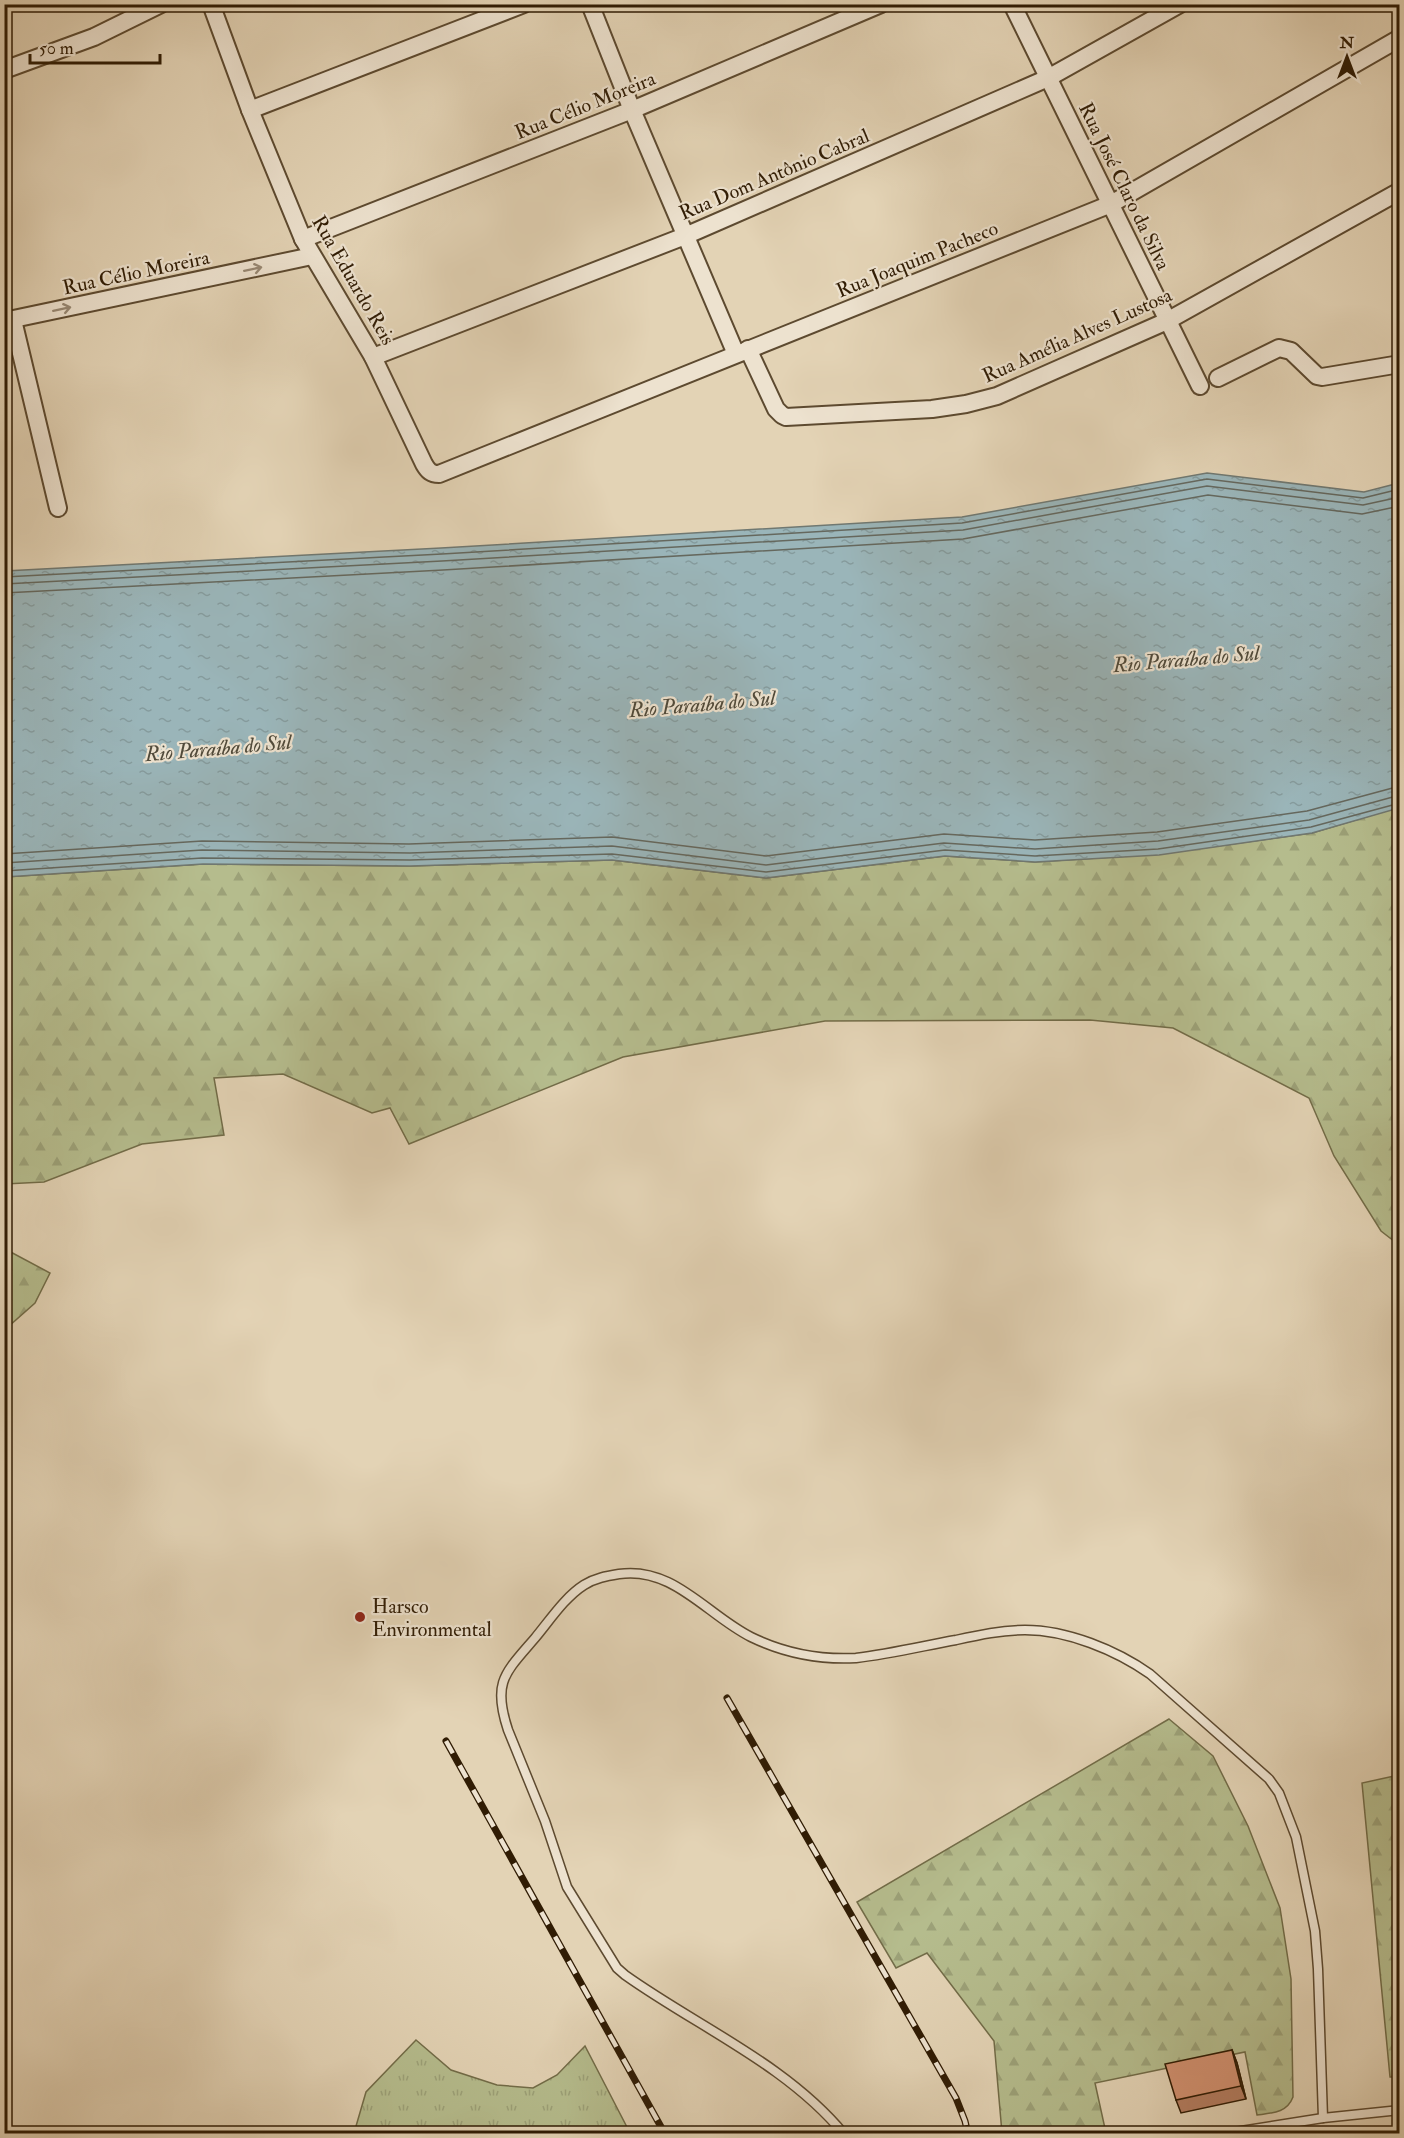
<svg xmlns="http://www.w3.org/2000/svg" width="1404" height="2138" viewBox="0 0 1404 2138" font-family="'IM FELL Double Pica',serif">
  <defs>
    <pattern id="grass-tufts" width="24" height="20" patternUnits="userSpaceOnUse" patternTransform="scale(1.5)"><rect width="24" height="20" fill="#b5bc8d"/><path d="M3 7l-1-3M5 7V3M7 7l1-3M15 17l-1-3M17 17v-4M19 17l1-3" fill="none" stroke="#9ca178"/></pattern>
    <pattern id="forest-firs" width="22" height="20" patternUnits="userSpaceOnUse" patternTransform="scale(1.5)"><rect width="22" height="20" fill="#b5bc8d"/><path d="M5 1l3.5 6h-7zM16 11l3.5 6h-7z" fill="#9ca178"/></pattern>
    <pattern id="water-ripples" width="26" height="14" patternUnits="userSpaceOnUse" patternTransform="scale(1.5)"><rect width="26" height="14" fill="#9ab5b9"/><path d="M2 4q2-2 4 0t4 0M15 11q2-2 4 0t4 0" fill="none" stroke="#859b9d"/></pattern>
  </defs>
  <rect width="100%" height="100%" fill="#e3d3b5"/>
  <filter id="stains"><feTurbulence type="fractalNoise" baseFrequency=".00333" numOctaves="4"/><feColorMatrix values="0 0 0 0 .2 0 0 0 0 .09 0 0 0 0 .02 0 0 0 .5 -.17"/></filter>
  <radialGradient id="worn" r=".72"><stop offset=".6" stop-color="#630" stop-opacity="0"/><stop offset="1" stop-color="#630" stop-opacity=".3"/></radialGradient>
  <!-- grass -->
  <polygon fill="url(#grass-tufts)" stroke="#726c48" stroke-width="1.5" points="416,2040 451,2070 497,2085 533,2088 557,2075 585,2046 630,2133 354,2133 366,2092"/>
  <!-- forest -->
  <g fill="url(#forest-firs)" stroke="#726c48" stroke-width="1.5">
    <polygon points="1399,807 1399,1245 1381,1231 1334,1156 1309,1098 1173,1028 1090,1020 825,1021 623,1057 409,1144 390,1108 372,1113 283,1074 214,1078 224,1135 142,1144 44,1182 5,1184 5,877 203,864 410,866 612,860 766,878 945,856 1035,862 1159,854 1312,833"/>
    <polygon points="5,1249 50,1273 35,1303 9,1326 5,1327"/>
    <path d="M1169,1719L1213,1756L1248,1826L1280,1908L1291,1979L1293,2097C1287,2113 1272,2113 1257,2115L1245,2052L1095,2083L1106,2133H1002L994,2041L927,1953L896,1968L857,1902Z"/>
    <polygon points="1399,1775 1400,2077 1390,2077 1362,1783"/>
  </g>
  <!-- water -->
  <polygon fill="url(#water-ripples)" stroke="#707871" stroke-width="1.5" points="1207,473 1364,492 1399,483 1399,808 1312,833 1159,855 1035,862 945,856 766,878 612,860 410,866 203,864 5,877 5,571 441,548 962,517"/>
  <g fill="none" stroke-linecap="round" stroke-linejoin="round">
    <!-- shore -->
    <g stroke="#65685e" stroke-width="1.5">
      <polyline points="4,577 442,554 962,523 1207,479 1363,498 1400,489"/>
      <polyline points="4,584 442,561 963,530 1207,486 1363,505 1400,497"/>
      <polyline points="4,593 443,570 963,539 1208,495 1362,514 1400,506"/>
      <polyline points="4,854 202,841 409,844 612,837 766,856 944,834 1035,840 1157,832 1307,811 1400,786"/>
      <polyline points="4,863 202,850 410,853 612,846 766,865 944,843 1035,849 1158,841 1309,820 1400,795"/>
      <polyline points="4,871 202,858 410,860 612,854 766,872 945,850 1035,856 1158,849 1311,827 1400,803"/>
    </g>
    <defs>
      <g id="service">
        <path d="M844,2134C786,2064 698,2027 625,1975L617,1968L567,1887L545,1821L508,1730C492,1682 505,1673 535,1638C550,1620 565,1597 584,1585C595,1578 607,1576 619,1574C673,1566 707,1615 751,1637C784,1653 819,1660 856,1658C890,1654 923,1646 956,1640C979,1635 1002,1630 1025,1630C1067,1630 1116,1650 1150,1674L1269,1779L1279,1793L1296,1837L1315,1931L1318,1969L1323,2118"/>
        <polyline points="1222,2134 1323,2118 1400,2110"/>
      </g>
      <g id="minor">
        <path d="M211,4L250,110L303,239L373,357L424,464C428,471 431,474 439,474L1111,204L1400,38"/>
        <polyline points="590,4 632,110 736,354"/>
        <polyline points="1012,4 1200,386"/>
        <polyline points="4,70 94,37 161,4"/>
        <polyline points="250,110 524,4"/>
        <polyline points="303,239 632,110 881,4"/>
        <polyline points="13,320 58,508"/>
        <polyline points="4,321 312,256"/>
        <polyline points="748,349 776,409 782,415 786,417 932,409 966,404 997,396 1167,321 1400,191"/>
        <polyline points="373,357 685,236 1048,78 1180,4"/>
        <polyline points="1218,378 1279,348 1291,351 1317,376 1322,377 1400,364"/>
      </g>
    </defs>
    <!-- service casing -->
    <use href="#service" stroke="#5d4a30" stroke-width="11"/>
    <!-- minor casing -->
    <use href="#minor" stroke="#5d4a30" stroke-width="20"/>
    <!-- service -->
    <use href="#service" stroke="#ede2cf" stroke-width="8"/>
    <!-- minor -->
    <use href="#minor" stroke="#ede2cf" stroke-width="16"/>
    <defs>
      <g id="rail">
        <polyline points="727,1698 956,2098 965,2121 968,2134"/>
        <polyline points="446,1741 665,2134"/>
      </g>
    </defs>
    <!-- rail casing -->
    <use href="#rail" stroke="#301c04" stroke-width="7"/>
    <!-- rail -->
    <use href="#rail" stroke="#ede2cf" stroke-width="4.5" stroke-dasharray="14" stroke-linecap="butt"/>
  </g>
  <!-- wall -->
  <polygon fill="#b57e62" stroke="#301c04" stroke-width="1.5" points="1232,2050 1237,2063 1246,2099 1181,2113 1176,2100"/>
  <!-- shaded-wall -->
  <polygon fill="#946650" stroke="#301c04" stroke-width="1.5" points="1232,2050 1237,2063 1246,2099 1241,2086"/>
  <!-- building -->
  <polygon fill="#d39272" stroke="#301c04" stroke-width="1.5" points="1232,2050 1241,2086 1176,2100 1165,2064"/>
  <!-- one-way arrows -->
  <defs><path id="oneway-shaft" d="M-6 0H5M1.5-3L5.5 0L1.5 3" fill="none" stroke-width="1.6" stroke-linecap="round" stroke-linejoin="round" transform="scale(1.5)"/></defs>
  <g stroke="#988974">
    <use href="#oneway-shaft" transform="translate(253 269) rotate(-12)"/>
    <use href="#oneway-shaft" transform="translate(62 309) rotate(-12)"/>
  </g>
  <!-- markers -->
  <circle fill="#8f2418" stroke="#ede2cf" stroke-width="2" cx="360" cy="1617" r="6"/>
  <g text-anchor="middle" stroke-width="4.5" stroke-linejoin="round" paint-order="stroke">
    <!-- street labels -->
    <g font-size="20" fill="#301c04" stroke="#ede2cf">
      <text transform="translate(585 105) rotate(-22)" y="7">Rua Célio Moreira</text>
      <text transform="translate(774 174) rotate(-23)" y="7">Rua Dom Antônio Cabral</text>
      <text transform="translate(1125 186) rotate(64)" y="7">Rua José Claro da Silva</text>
      <text transform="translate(917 259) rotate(-22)" y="7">Rua Joaquim Pacheco</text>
      <text transform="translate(136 272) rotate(-12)" y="7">Rua Célio Moreira</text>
      <text transform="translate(354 280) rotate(60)" y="7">Rua Eduardo Reis</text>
      <text transform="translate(1077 335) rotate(-24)" y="7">Rua Amélia Alves Lustosa</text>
    </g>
    <!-- poi labels -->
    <g font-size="20" fill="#301c04" stroke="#ede2cf" text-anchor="start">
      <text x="372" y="1613">Harsco<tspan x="372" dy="23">Environmental</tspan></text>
    </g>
    <!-- water labels -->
    <g font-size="21" font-style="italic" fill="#504a3a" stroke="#ede2cf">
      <text transform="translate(1186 659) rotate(-5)" y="7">Rio Paraíba do Sul</text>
      <text transform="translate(702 704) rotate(-5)" y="7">Rio Paraíba do Sul</text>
      <text transform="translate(218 748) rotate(-5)" y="7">Rio Paraíba do Sul</text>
    </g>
  </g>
  <!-- margin -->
  <rect width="1404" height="2138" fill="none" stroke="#e3d3b5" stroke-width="24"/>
  <rect x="6" y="6" width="1392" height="2126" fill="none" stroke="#301c04" stroke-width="3"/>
  <rect x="12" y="12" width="1380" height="2114" fill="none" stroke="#301c04" stroke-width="1.5"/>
  <!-- north arrow -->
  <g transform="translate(1347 57)" stroke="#ede2cf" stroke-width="4.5" paint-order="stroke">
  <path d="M0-4.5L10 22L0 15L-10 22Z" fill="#301c04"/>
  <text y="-9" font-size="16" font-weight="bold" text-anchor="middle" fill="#301c04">N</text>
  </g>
  <!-- scale -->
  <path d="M30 54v9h130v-9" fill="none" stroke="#301c04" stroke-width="3"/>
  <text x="39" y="54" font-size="18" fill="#301c04" stroke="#ede2cf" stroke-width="4.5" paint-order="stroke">50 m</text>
  <rect width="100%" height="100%" filter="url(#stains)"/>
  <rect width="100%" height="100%" fill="url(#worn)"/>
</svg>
